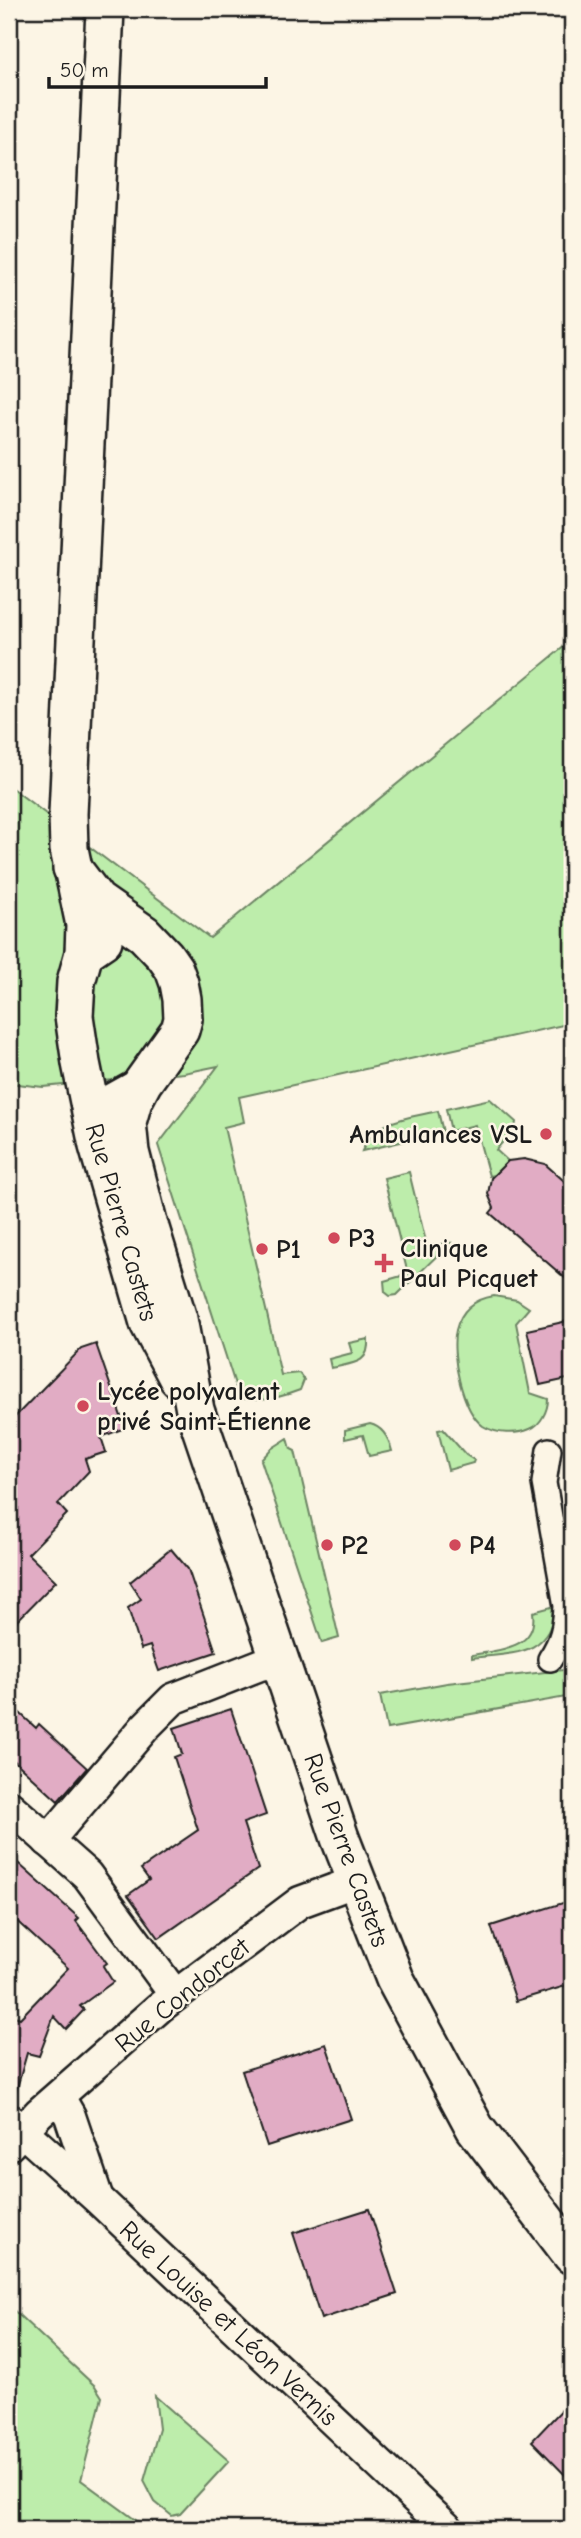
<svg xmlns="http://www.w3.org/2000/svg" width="581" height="2538" viewBox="0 0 581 2538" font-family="'Comic Neue',sans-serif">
  <rect width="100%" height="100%" fill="#fcf5e5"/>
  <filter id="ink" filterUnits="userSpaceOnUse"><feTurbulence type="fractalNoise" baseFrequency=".0143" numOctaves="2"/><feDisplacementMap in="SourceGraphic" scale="14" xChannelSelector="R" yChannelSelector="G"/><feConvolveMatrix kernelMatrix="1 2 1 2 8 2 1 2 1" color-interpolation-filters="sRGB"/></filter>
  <g filter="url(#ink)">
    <!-- green -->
    <g fill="#bdedab" stroke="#6c8464" stroke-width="2">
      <path d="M572,640V1023L239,1097L244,1122L224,1127L281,1375L299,1373L304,1380L300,1390C282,1397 258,1404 239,1397L158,1145L218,1066L184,1073L43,1087L9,1083V786L210,938Z"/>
      <polygon points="490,1099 516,1122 515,1127 496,1150 508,1161 494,1175 489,1176 475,1125 451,1131 446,1109"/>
      <path d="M438,1111L443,1132L362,1151C375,1119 407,1118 438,1111Z"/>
      <polygon points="409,1172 427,1246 450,1243 397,1295 390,1296 385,1292 384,1281 408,1274 384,1178"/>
      <path d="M494,1296L517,1300L529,1308L516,1323L530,1393L548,1399C548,1410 541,1425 530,1429C516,1435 496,1434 483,1426C462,1411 450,1353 456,1330C461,1310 475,1299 494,1296Z"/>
      <path d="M368,1339C370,1365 352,1363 331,1368L329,1359L352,1353L349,1343Z"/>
      <path d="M370,1424C383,1427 389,1439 392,1451L369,1456L363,1435L345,1439V1430Z"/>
      <polygon points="443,1429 466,1455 474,1460 473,1463 448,1470 438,1430"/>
      <polygon points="288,1438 291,1449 295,1451 339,1638 322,1643 261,1460 271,1449"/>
      <path d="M555,1606C551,1657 512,1653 472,1658V1655C498,1650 538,1649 533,1612Z"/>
      <polygon points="572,1669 572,1696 387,1729 380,1695 447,1683"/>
      <polygon points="9,2306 95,2386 102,2397 81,2480 148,2529 9,2529"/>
      <polygon points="155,2396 229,2461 180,2514 172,2516 155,2502 144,2481 159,2429"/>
    </g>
    <!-- building -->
    <g fill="#e1acc4" stroke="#1c1c1c" stroke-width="2">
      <polygon points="524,1159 545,1164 572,1188 572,1284 490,1213 494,1208 488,1194 491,1178 508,1161"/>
      <polygon points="572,1320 572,1378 540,1385 527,1330"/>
      <polygon points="96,1344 125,1428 101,1437 106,1452 85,1459 89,1471 58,1504 67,1514 28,1554 56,1581 9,1629 9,1423 81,1349"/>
      <polygon points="171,1549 188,1569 216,1652 159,1671 150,1646 141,1649 128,1608 141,1599 130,1582"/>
      <polygon points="9,1703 36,1728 39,1724 87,1768 58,1801 9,1756"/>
      <polygon points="231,1709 266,1815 243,1823 258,1869 159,1938 128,1895 149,1880 141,1869 198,1830 174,1757 182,1754 174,1728"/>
      <polygon points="9,1855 79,1918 76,1921 107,1963 103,1966 113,1982 80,2006 84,2010 66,2029 54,2016 39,2056 27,2053 15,2095 9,2094 9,2014 20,2018 68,1968 9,1914"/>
      <polygon points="572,1900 572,1984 516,2001 491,1926"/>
      <polygon points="326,2044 351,2119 267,2146 242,2071"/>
      <polygon points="369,2209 397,2294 321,2319 293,2233"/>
      <polygon points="572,2399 572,2482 532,2441"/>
    </g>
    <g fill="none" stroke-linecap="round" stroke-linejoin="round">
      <defs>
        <path id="pedestrian" d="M549,1450L544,1483L566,1606C565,1627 562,1641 550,1659"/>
        <g id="minor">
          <polyline points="89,1109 98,1107 143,1082"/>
          <polyline points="9,1806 87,1875 175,1995"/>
          <polyline points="48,1841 146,1726 173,1699 260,1665 279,1661"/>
          <polyline points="59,2097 70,2116 97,2196"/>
          <polyline points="9,2119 98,2199 448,2529"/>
          <polyline points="9,2145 39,2113 160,2007 300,1902 357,1881"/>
        </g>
        <g id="tertiary">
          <polyline points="72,868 97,901 144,934 165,956 174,969 179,983 182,999 183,1019 180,1030 143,1082 133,1101 127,1122 130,1152 148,1222 178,1319 195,1410 340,1838 395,1979 475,2128 572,2255"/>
          <polyline points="103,940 84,953 76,982 74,1016 81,1063 98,1146 149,1323 178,1378"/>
          <polyline points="84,953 85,925 69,849 68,814 105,9"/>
        </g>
      </defs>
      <!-- pedestrian casing -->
      <use href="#pedestrian" stroke="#1c1c1c" stroke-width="28"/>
      <!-- minor casing -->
      <use href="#minor" stroke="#1c1c1c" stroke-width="35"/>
      <!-- tertiary casing -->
      <use href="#tertiary" stroke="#1c1c1c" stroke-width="42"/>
      <!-- pedestrian -->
      <use href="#pedestrian" stroke="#fcf5e5" stroke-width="23"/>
      <!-- minor -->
      <use href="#minor" stroke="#fcf5e5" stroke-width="30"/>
      <!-- tertiary -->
      <use href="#tertiary" stroke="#fcf5e5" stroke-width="37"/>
    </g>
  </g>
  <!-- markers -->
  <g fill="#d1495b" stroke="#fcf5e5" stroke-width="2.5">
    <circle cx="546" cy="1134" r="7"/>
    <circle cx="334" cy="1238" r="7"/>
    <circle cx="262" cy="1249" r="7"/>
    <path d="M380.5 1252.5h7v7h7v7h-7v7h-7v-7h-7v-7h7z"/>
    <circle cx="83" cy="1406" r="7"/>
    <circle cx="327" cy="1545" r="7"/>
    <circle cx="455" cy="1545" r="7"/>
  </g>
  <g text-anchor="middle" stroke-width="5" stroke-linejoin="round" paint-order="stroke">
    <!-- poi labels -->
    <g font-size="26" font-weight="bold" fill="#1c1c1c" stroke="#fcf5e5" text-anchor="start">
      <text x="532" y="1143" text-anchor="end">Ambulances VSL</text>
      <text x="348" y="1247">P3</text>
      <text x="400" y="1257">Clinique<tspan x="400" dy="30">Paul Picquet</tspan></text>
      <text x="276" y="1258">P1</text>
      <text x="97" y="1400">Lycée polyvalent<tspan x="97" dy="30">privé Saint-Étienne</tspan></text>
      <text x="341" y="1554">P2</text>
      <text x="469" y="1554">P4</text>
    </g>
    <!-- street labels -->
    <g font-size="26" fill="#1c1c1c" stroke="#fcf5e5">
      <text transform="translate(122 1222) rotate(74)" y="9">Rue Pierre Castets</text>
      <text transform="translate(347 1850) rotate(70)" y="9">Rue Pierre Castets</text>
      <text transform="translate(182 1995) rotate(-39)" y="9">Rue Condorcet</text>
      <text transform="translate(229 2323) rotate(43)" y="9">Rue Louise et Léon Vernis</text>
    </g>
  </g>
  <!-- margin -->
  <rect width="581" height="2538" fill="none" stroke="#fcf5e5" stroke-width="35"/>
  <rect x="18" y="18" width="546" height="2503" fill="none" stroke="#1c1c1c" stroke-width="2.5" filter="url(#ink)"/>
  <!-- scale -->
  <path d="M49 77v10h217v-10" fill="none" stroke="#1c1c1c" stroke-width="3.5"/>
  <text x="60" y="77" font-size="21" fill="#1c1c1c" stroke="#fcf5e5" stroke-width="5" paint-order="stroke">50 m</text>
</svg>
